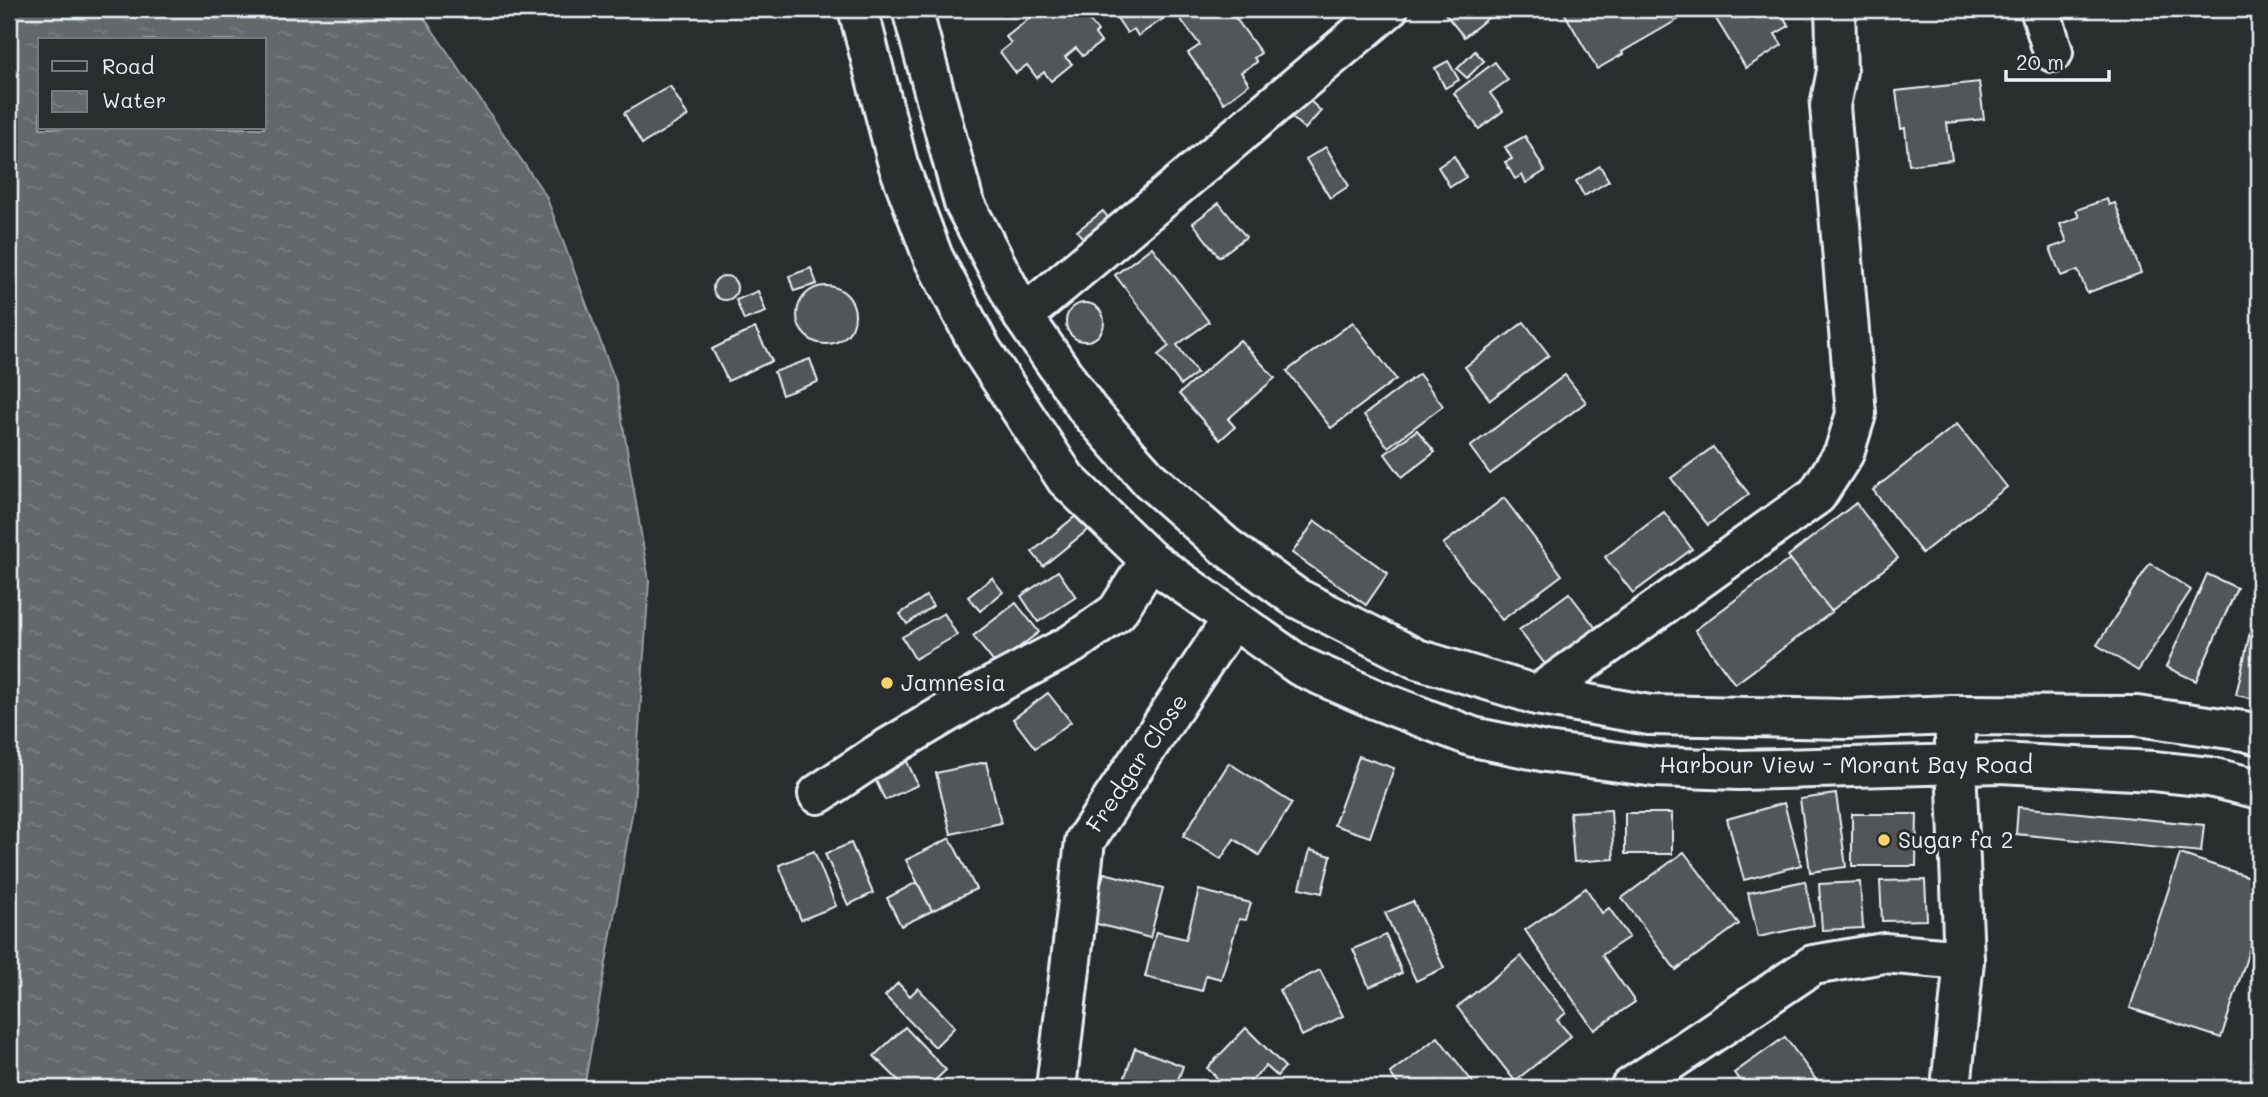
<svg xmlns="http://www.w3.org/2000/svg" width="2268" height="1097" viewBox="0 0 2268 1097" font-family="Mali,sans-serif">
  <defs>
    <pattern id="water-ripples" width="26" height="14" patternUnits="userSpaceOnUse" patternTransform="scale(1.75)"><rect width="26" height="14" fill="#63686b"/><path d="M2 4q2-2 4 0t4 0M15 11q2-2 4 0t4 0" fill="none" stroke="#797e81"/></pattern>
  </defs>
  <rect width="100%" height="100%" fill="#2a2d2e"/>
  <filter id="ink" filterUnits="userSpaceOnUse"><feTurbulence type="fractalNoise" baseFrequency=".0143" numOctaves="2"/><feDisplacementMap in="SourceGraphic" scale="14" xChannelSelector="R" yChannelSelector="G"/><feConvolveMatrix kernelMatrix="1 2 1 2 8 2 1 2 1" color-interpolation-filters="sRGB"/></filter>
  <g filter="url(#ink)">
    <!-- water -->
    <path fill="url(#water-ripples)" stroke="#989fa3" stroke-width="2" fill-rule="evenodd" d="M9,9H418L546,196L616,383L649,581L634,803L584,1088H9ZM40,40H264V128H40Z"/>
    <!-- building -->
    <g fill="#535759" stroke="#e8f1f8" stroke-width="2">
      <polygon points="1041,9 1080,9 1098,31 1095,34 1101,42 1083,56 1076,48 1065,57 1072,64 1051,81 1044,72 1037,78 1027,65 1016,73 1000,52 1011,43 1006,37"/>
      <polygon points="1111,9 1162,9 1167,16 1138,36 1134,29 1127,33"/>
      <polygon points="1173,9 1229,9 1261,53 1254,58 1257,62 1241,72 1249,84 1224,103 1188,53 1200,45"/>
      <polygon points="1452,9 1499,9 1464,37 1445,14"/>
      <polygon points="1562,9 1673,9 1679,19 1622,52 1623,54 1597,69"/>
      <polygon points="1710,9 1778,9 1789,26 1775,34 1782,45 1746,68"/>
      <polygon points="1475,51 1484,61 1467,78 1457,69"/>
      <polygon points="1448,61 1459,80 1445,88 1435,68"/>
      <polygon points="1495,62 1508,80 1490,93 1503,111 1479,129 1454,93"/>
      <polygon points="1979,82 1984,119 1947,123 1952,160 1909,165 1905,128 1901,129 1896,91"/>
      <polygon points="670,86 688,116 642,144 624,113"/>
      <polygon points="1307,98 1321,111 1305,129 1290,116"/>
      <polygon points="1525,136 1545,171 1526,183 1522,175 1515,179 1505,162 1512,159 1505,147"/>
      <polygon points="1326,147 1349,186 1330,198 1306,159"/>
      <polygon points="1454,156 1466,177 1450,187 1438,167"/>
      <polygon points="1600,166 1609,181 1584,196 1576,181"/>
      <polygon points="2107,199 2109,205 2115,203 2141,273 2087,293 2078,270 2061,276 2050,248 2067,242 2060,224 2079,217 2076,210"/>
      <polygon points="1219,203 1246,237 1219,257 1193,223"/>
      <polygon points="1103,211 1116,228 1090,247 1077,231"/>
      <polygon points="1152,247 1209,322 1177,345 1197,373 1181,385 1158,355 1169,346 1115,275"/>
      <polygon points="811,268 817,284 794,291 789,276"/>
      <circle cx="725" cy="288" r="12"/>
      <circle cx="826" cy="315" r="29"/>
      <polygon points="758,291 766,312 744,320 736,300"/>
      <circle cx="1085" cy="322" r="19"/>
      <polygon points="1353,322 1396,379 1331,428 1287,371"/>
      <polygon points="1524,322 1549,355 1490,400 1465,367"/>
      <polygon points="755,328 772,361 728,381 712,349"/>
      <polygon points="1240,340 1275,378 1228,419 1235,427 1220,440 1179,394"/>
      <polygon points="810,359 818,382 782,395 774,372"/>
      <polygon points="1419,374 1443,406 1388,447 1364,415"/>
      <polygon points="1565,375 1586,402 1490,474 1470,447"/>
      <polygon points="1957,424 2007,487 1922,553 1873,490"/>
      <polygon points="1417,430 1435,452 1402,477 1385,454"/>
      <polygon points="1713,447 1749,494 1708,525 1671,478"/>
      <polygon points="1504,498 1562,575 1502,620 1443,544"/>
      <polygon points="1856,503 1898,558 1831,611 1788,556"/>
      <polygon points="1083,510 1095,524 1043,566 1032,552"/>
      <polygon points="1664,512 1692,549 1633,593 1605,557"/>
      <polygon points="1315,521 1388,573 1366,605 1292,553"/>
      <polygon points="1790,559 1832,612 1735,684 1695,630"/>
      <polygon points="2150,563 2191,590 2138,671 2097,645"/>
      <polygon points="1058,571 1076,597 1038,622 1021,596"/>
      <polygon points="2207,574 2237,588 2196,681 2166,667"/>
      <polygon points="992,578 1003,592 980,611 968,597"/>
      <polygon points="1569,593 1598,631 1548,668 1519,630"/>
      <polygon points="926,596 933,606 907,624 900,614"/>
      <polygon points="1016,603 1039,632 996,665 973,636"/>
      <polygon points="2256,605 2259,606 2259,700 2236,695"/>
      <polygon points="944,613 957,635 915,659 902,637"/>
      <polygon points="1048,693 1071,722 1035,748 1013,719"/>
      <polygon points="901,749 918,785 885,800 868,764"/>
      <polygon points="1359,756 1394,768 1370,837 1334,825"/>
      <polygon points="986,762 1001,823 951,834 936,773"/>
      <polygon points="1229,763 1292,803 1259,855 1234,839 1221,859 1183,836"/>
      <polygon points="1836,794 1846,867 1810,872 1800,799"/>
      <polygon points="1784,803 1801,865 1744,880 1727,819"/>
      <polygon points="2018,807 2204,825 2201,852 2016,834"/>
      <polygon points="1611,810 1614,859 1574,862 1570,812"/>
      <rect x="1625" y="813" width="47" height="41"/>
      <polygon points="1852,814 1917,814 1916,866 1852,866"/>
      <polygon points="950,838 976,889 932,911 906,860"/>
      <polygon points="851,843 873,893 848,905 825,854"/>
      <polygon points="1310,850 1331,856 1322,893 1300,888"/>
      <polygon points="814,851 836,906 801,920 779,865"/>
      <polygon points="1684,852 1739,924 1676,970 1622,898"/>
      <polygon points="2180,854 2259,880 2259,919 2221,1038 2130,1008"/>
      <polygon points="1104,873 1163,888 1150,938 1090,922"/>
      <polygon points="1925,880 1927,920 1882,921 1880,881"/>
      <polygon points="1805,881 1814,925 1758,937 1748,893"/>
      <polygon points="917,882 932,911 901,926 887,898"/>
      <polygon points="1860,882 1863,928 1822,930 1819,884"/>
      <polygon points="1586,888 1602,913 1609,908 1629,937 1602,955 1635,1002 1594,1030 1525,930"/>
      <polygon points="1199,890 1251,903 1246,920 1239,919 1221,979 1206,975 1202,991 1145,977 1156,932 1186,939"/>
      <polygon points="1413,901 1444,968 1416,981 1385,913"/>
      <polygon points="1386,935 1402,973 1369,987 1353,949"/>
      <polygon points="1521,956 1566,1013 1557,1020 1571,1036 1515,1081 1457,1007"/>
      <polygon points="1320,970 1343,1016 1302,1036 1279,990"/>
      <polygon points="898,983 910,996 918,988 955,1027 935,1047 885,996"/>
      <polygon points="905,1027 946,1070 927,1088 906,1088 874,1056"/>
      <polygon points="1246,1028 1285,1067 1277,1076 1266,1066 1244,1088 1227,1088 1207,1068"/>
      <polygon points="1438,1037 1477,1088 1401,1088 1390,1073"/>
      <polygon points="1785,1037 1822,1088 1746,1088 1734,1073"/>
      <polygon points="1135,1048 1183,1066 1175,1088 1121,1088"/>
    </g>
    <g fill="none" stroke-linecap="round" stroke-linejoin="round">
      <defs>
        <g id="minor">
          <polyline points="2040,9 2053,52"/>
          <polyline points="1023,316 1388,9"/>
          <polyline points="1537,695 1817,495 1844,453 1856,414 1830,106 1837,71 1835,9"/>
          <polyline points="818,794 878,754 985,690 1072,644 1117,612 1150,560"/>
          <polyline points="1056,1088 1085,841 1233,618"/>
          <polyline points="1630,1088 1813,965 1884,953 1964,960"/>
          <polyline points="1951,1088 1964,960 1954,715"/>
        </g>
        <g id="trunk">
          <polyline points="858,9 898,164 933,257 981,349 1066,479 1150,560 1300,666 1377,700 1473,737 1546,752 1655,767 1739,770 2000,763 2153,771 2210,777 2259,789"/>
          <polyline points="912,9 964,203 1023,316 1088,410 1150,480 1225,546 1295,597 1417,659 1537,695 1649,715 1847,719 1954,715 2137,716 2244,731 2259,735"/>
        </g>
      </defs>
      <!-- minor casing -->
      <use href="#minor" stroke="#e8f1f8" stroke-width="44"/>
      <!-- trunk casing -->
      <use href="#trunk" stroke="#e8f1f8" stroke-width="44"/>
      <!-- minor -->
      <use href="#minor" stroke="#2a2d2e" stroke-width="38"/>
      <!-- trunk -->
      <use href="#trunk" stroke="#2a2d2e" stroke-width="38"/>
    </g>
  </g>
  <!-- markers -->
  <g fill="#ffd166" stroke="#2a2d2e" stroke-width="2.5">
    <circle cx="887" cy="683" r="7"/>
    <circle cx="1884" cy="840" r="7"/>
  </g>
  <g text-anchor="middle" stroke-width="6" stroke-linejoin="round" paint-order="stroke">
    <!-- poi labels -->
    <g font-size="23" fill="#e8f1f8" stroke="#2a2d2e" text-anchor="start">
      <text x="901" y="691">Jamnesia</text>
      <text x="1898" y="848">Sugar fa 2</text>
    </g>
    <!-- street labels -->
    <g font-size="23" fill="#e8f1f8" stroke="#2a2d2e">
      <text transform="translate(1137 763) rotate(-56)" y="8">Fredgar Close</text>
      <text x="1846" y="773">Harbour View - Morant Bay Road</text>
    </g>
  </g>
  <!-- margin -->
  <rect width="2268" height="1097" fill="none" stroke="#2a2d2e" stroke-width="35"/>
  <rect x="18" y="18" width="2233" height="1062" fill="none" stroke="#e8f1f8" stroke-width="2.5" filter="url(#ink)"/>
  <!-- legend -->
  <rect x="38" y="38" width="228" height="91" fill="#2a2d2e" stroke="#767b7f" stroke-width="2"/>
  <rect x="52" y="61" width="35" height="10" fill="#2a2d2e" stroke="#767b7f" stroke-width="2"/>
  <text x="102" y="74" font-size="21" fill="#e8f1f8">Road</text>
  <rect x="52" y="91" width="35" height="21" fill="url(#water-ripples)" stroke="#767b7f" stroke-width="2"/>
  <text x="102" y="108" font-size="21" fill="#e8f1f8">Water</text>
  <!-- scale -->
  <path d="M2006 70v10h103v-10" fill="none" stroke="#e8f1f8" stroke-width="3.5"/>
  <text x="2016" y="70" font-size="21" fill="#e8f1f8" stroke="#2a2d2e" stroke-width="5" paint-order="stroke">20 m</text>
</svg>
